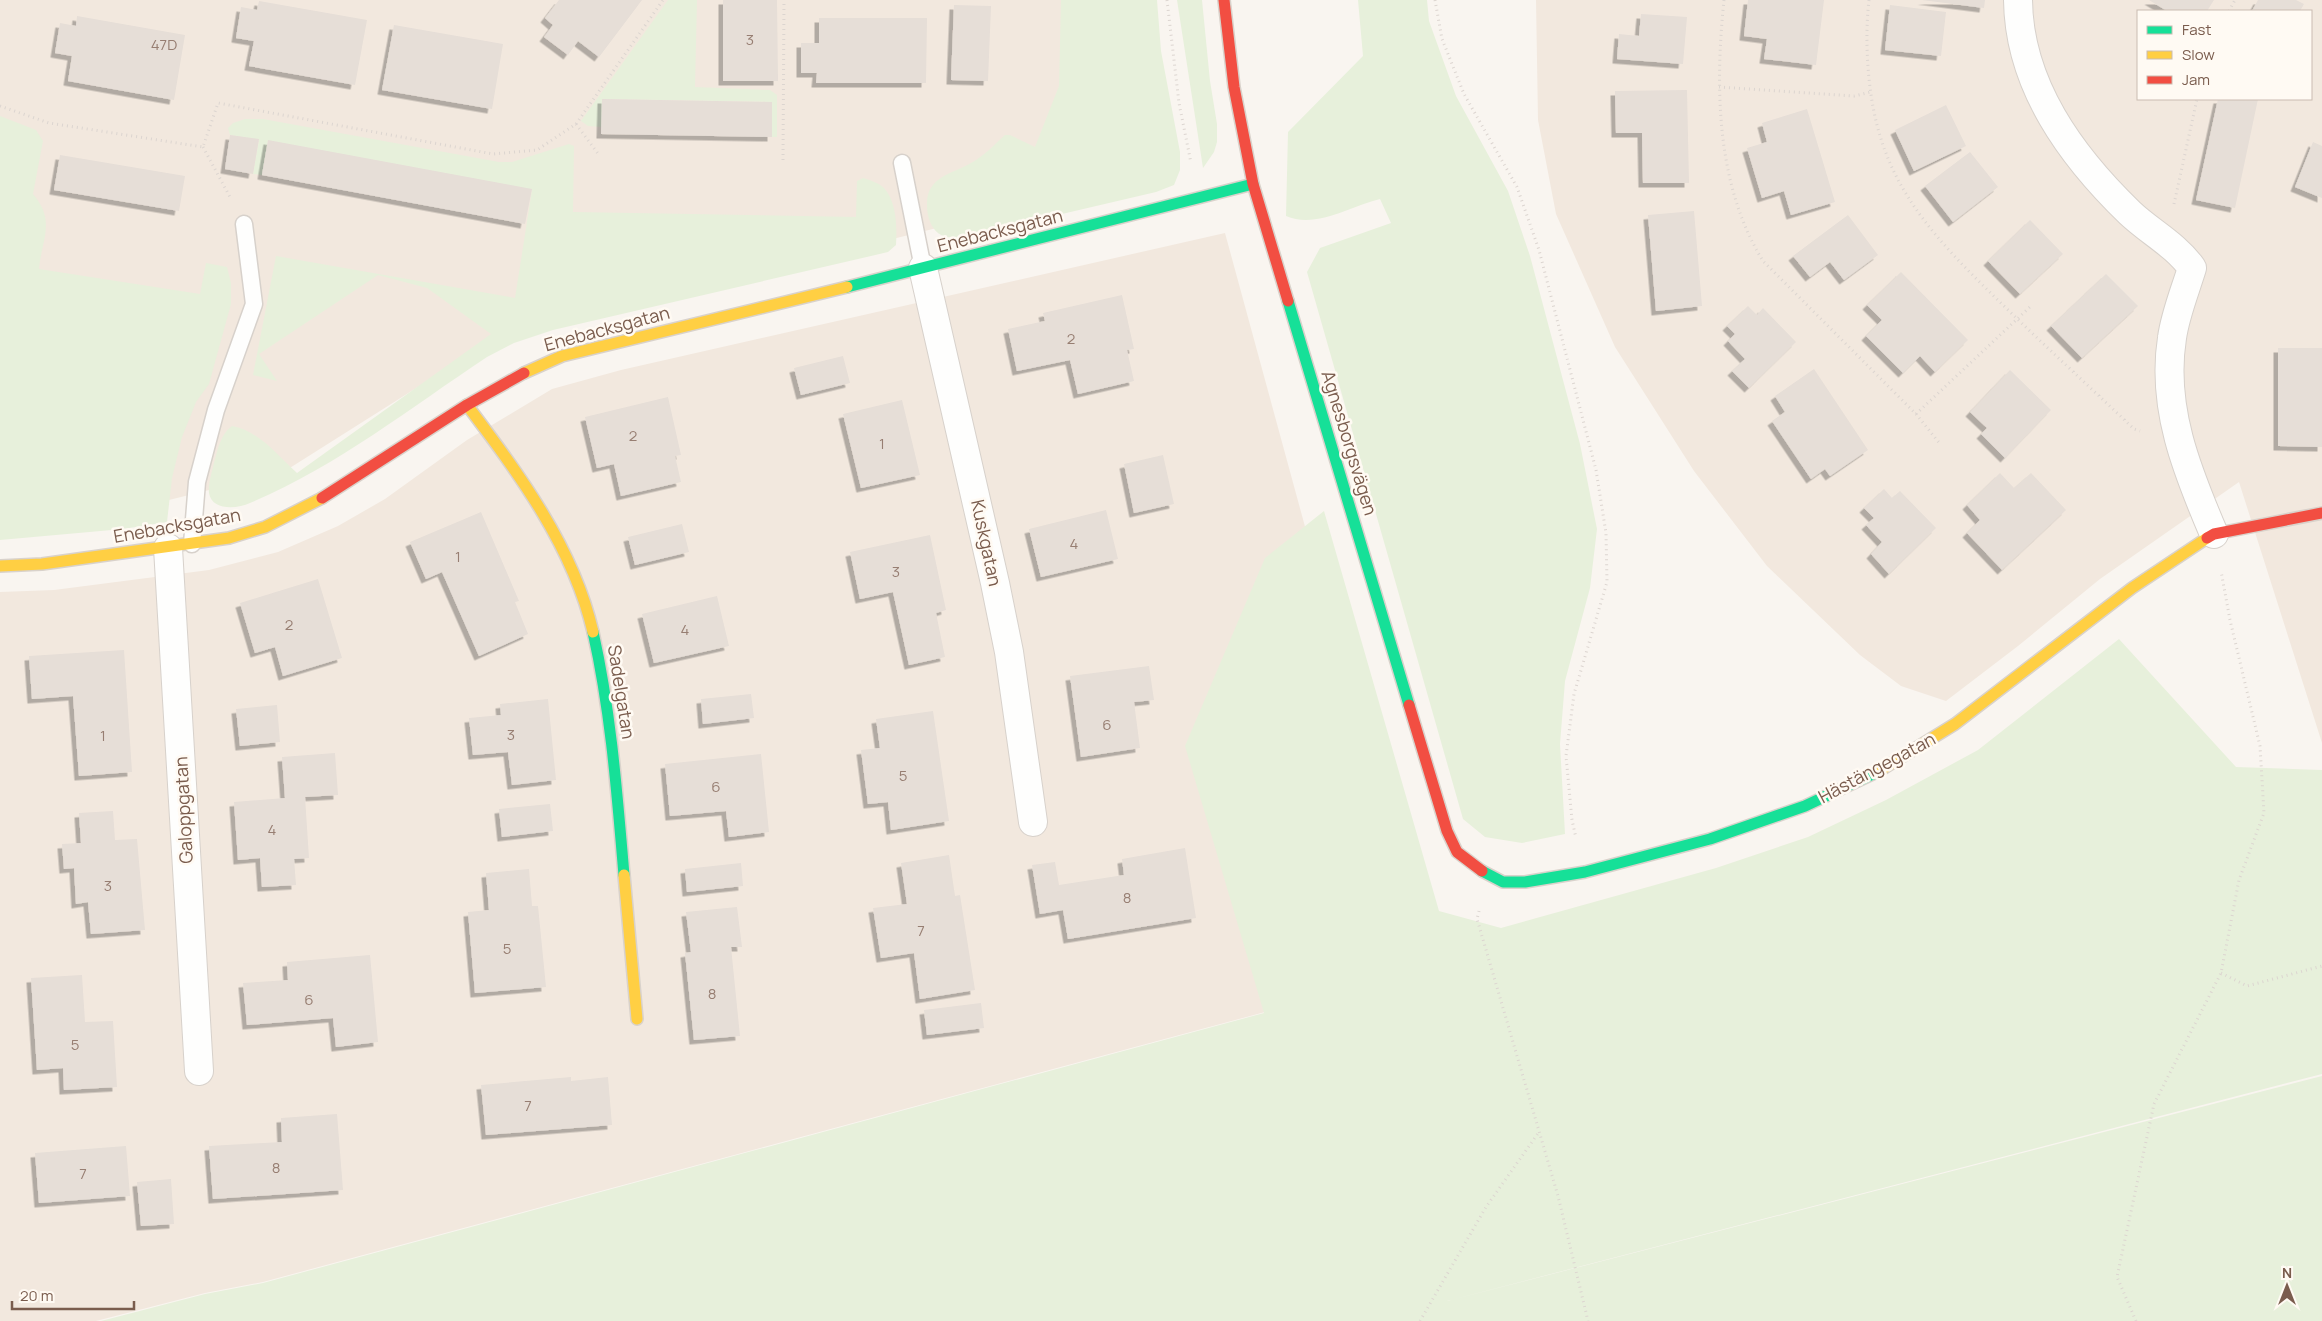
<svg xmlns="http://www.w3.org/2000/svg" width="2322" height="1321" viewBox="0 0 2322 1321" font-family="Manrope,sans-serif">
  <defs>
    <filter id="shadow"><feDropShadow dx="-4.5" dy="4.5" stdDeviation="0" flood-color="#0004"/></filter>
  </defs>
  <rect width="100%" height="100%" fill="#f9f5f0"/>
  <!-- residential -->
  <g fill="#f2e8de" fill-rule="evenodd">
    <polygon points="0,0 1147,0 1170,170 519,332 429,380 285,471 157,503 11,292 0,179"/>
    <path d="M1536,0H2322V743L2239,482L2100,579L2018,646L1946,701L1901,686L1860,655L1767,566L1694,471L1615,347L1556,214L1538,120ZM2138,11H2311V99H2138Z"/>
    <polygon points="1225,233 1331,622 1265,1012 263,1282 205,1293 96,1321 0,1321 0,592 54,590 209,570 278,552 338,526 385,499 467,440 552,389 621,370"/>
  </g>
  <!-- green -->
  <g fill="#e7f0db">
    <polygon points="668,0 697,0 695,87 770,90 777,95 777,137 772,137 772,102 602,99 602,127 588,126 581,121"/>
    <path d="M1061,0H1157L1161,51L1180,152V170L1174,185L1156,192L960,238C947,239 937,236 931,224C928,218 927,211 927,205C926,177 952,174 971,163C984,156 994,145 1005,135H1010L1035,147L1059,86Z"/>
    <polygon points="1177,0 1202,0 1210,81 1217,124 1217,142 1214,152 1203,168"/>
    <path d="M1358,0H1427L1429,21L1456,96L1508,191L1530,256L1580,444L1597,529L1590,588L1565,681L1560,744L1565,834L1522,843L1485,837L1463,819L1307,272L1320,248L1391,223L1380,199C1351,206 1316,229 1286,216L1288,132L1363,56Z"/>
    <path d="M0,116L36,130L43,141L33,194C56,221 42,238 39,269L200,294L206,263L227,267L231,283V304L209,384L196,402L182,437L172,478L167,522L123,529L0,540Z"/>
    <path d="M245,119H263L499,162H512L569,144L574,146L573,212L856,217L857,181L863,178C870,180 879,183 884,188C897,202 897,228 896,245L888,252L871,256L553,330L514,343L487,357C410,408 336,467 250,503C237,509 212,511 209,493C208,483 212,472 214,463C218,449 220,435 232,426C259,431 277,455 297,473L491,334L427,288L378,275L259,354L277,381L253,375L276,256L515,298L532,190L268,141L262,175L253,174L259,140L230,135L228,128L233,123Z"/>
    <polygon points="1324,511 1439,911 1501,928 1716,868 1808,837 1886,800 1978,750 2119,639 2236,767 2322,770 2322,1074 1447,1301 2322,1076 2322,1321 101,1321 205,1294 263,1283 1264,1013 1185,746 1265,558"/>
  </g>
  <!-- building -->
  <g fill="#e6ded7" filter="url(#shadow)">
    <polygon points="559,0 642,0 599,57 578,41 568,55 544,37 553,25 545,18"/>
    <polygon points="723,0 777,0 778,81 723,81"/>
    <polygon points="1748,0 1824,0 1816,65 1764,59 1767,39 1744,36"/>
    <polygon points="1922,0 1985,0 1984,8"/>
    <polygon points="2149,0 2214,0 2207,11 2167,11"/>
    <polygon points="2258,0 2296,0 2304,4 2300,11 2252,11"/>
    <polygon points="259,1 367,20 355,85 249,66 254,41 236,38 241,7 257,10"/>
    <polygon points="954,5 991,6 988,81 951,80"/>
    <polygon points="1890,5 1946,12 1941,56 1885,50"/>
    <polygon points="1641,14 1687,17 1683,64 1617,59 1619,34 1639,36"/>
    <polygon points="77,16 185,35 174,100 68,81 72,56 55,53 60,23 76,26"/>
    <polygon points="819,18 927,18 926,83 816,83 817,73 801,73 801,43 819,43"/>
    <polygon points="394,25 503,44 492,109 382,90"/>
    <polygon points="1687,90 1689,183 1643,183 1642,133 1616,133 1615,91"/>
    <polygon points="602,99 772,102 772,137 601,134"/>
    <polygon points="2218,99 2258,99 2235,208 2196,200"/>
    <polygon points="1946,105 1966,146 1914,171 1895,130"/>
    <polygon points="1807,109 1835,202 1791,215 1784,191 1762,198 1747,148 1767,142 1762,123"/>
    <polygon points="230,135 259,139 253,174 225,169"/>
    <polygon points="268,140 532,189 525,224 262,175"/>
    <polygon points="2313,142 2322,146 2322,198 2295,187"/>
    <polygon points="1970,152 1998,187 1953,222 1925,186"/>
    <polygon points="60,155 185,176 179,211 54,190"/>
    <polygon points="1694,211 1702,306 1656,311 1648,215"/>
    <polygon points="1848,215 1878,255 1844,280 1830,262 1810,277 1793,256"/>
    <polygon points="2030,220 2063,254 2020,294 1988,261"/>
    <polygon points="1901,272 1968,340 1935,372 1920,356 1903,373 1866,336 1882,320 1867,305"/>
    <polygon points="2106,274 2138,306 2082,358 2051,326"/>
    <polygon points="1122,295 1134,349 1127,350 1134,381 1078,394 1070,360 1017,371 1008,329 1045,321 1043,313"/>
    <polygon points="1748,306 1757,315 1763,308 1796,342 1749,388 1732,371 1745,359 1728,341 1735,334 1727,326"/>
    <polygon points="2278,348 2322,348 2322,447 2278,446"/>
    <polygon points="843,356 850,383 801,395 794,368"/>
    <polygon points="1814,369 1868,450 1830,476 1825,469 1811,479 1772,421 1785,412 1775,396"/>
    <polygon points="2010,370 2051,410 2005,458 1981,434 1987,428 1970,412"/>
    <polygon points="668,397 681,455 675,456 681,482 621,496 614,464 597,468 585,417"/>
    <polygon points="902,400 920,475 861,488 843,414"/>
    <polygon points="1163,455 1174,504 1134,513 1124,464"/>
    <polygon points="2000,473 2014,488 2031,473 2066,510 2002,570 1967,533 1980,520 1967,505"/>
    <polygon points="1884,489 1892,498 1900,491 1936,528 1889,574 1871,554 1882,542 1866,525 1874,518 1864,508"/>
    <polygon points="1106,510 1118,559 1041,577 1029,529"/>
    <polygon points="481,512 519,601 515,602 528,634 479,656 442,572 426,579 410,542"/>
    <polygon points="682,524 689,552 635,565 628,537"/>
    <polygon points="930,535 946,610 936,613 945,657 909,665 893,592 860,599 850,552"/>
    <polygon points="318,579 342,658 283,676 275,647 255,653 240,603"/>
    <polygon points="717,596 729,646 654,663 642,614"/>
    <polygon points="124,650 132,772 79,776 73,696 32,699 29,656"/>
    <polygon points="1149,666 1154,700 1134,702 1140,748 1081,757 1070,676"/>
    <polygon points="751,694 754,718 703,724 701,699"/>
    <polygon points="548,699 556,780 512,785 508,752 473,755 469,718 501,715 500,704"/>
    <polygon points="277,705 280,742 240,746 236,709"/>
    <polygon points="933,711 949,821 891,830 888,802 868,804 861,750 880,748 876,719"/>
    <polygon points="335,753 338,795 305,797 309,858 294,859 296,885 262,887 260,858 238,860 234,802 285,798 282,757"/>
    <polygon points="761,754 769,832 729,837 726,811 670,816 665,764"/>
    <polygon points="550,804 553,831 502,837 499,809"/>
    <polygon points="113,811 115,840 137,839 145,930 91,934 88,902 76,904 74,868 64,869 62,844 81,843 79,813"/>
    <polygon points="1185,848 1196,918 1068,939 1063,910 1040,914 1032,865 1055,862 1059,885 1124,875 1122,859"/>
    <polygon points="949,855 955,896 960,895 975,990 920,999 914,953 881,958 873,908 907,904 901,863"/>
    <polygon points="741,863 743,886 687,892 685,869"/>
    <polygon points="529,869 532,906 538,906 546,987 475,993 468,912 489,910 486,873"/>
    <polygon points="737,907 742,947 731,947 740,1036 694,1040 685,953 691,952 686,912"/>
    <polygon points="370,955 378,1042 336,1047 333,1018 247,1025 243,983 288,980 287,962"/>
    <polygon points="82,975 85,1022 113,1021 117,1087 64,1090 63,1068 37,1070 31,978"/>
    <polygon points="981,1003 984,1028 927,1035 924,1010"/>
    <polygon points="571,1077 571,1081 608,1077 612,1125 486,1135 481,1085"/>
    <polygon points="337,1114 343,1190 213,1199 209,1146 282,1142 281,1118"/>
    <polygon points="126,1146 130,1196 39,1203 35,1153"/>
    <polygon points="171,1179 174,1224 141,1226 137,1182"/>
  </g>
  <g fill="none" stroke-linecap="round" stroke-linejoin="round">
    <defs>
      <g id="lane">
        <polyline points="902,163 923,268"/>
        <polyline points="192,544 197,482 216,410 254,304 244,224"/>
      </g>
      <g id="street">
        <path d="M2018,0C2019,85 2071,156 2130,213C2150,232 2176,245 2192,268C2185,291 2175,315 2172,338C2161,407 2187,471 2214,534"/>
        <polyline points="923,268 995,583 1009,652 1033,822"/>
        <polyline points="168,548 199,1071"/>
      </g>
      <g id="fast">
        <polyline points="847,287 1253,184"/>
        <polyline points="1288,301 1409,705"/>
        <path d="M593,632C611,712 617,793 624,875"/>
        <polyline points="1482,871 1503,882 1525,882 1585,872 1710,839 1805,806 1879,771"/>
      </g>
      <g id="slow">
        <polyline points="524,373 562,356 847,287"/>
        <path d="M467,405C519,474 573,546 593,632"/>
        <polyline points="0,566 42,564 229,538 265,527 322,498"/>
        <polyline points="1879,771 1955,724 2132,588 2207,538"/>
        <polyline points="624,875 637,1019"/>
      </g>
      <g id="jam">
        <polyline points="1224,0 1234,87 1253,184 1288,301"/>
        <polyline points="322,498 467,405 524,373"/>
        <polyline points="2207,538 2214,534 2322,513"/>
        <polyline points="1409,705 1447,831 1457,852 1482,871"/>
      </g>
    </defs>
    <!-- lane casing -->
    <use href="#lane" stroke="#d7d1cb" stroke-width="19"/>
    <!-- street casing -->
    <use href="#street" stroke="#d7d1cb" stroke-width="30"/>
    <!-- fast casing -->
    <use href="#fast" stroke="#d9d2cb" stroke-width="14"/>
    <!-- slow casing -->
    <use href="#slow" stroke="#d9d2cb" stroke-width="14"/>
    <!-- jam casing -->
    <use href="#jam" stroke="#d9d2cb" stroke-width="14"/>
    <!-- path -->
    <g stroke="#dcd5d0" stroke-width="3" stroke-dasharray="1 4" stroke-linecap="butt">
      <polyline points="1167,0 1179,103 1191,163"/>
      <polyline points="1435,0 1442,39 1464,94 1517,187 1539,250 1596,470 1606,533 1607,582 1574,694 1566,756 1572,820 1576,838"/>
      <path d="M1724,0C1715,87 1716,185 1763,261L1916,414L1941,445"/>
      <path d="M1869,0C1864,43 1868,101 1882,142C1904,210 1956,259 2005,307C2047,348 2091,388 2134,429L2140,431"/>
      <polyline points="2229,11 2235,0"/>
      <polyline points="1719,87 1854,96 1871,92"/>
      <polyline points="0,106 49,123 203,147 218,103 493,154 537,150 576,124 599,155"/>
      <polyline points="576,124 663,0"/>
      <polyline points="203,147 230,197"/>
      <polyline points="783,160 784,0"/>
      <polyline points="2174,204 2197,99"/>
      <polyline points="1916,414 2031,306"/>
      <polyline points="1479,911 1477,919 1558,1196 1588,1321"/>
      <polyline points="2221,973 2247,986 2322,966"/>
      <polyline points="1420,1321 1486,1207 1539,1132"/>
      <polyline points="2136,1321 2117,1277 2154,1104 2221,973 2239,880 2264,813 2260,746 2230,620 2221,571"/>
    </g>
    <!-- lane -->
    <use href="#lane" stroke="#fefefd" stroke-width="16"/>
    <!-- street -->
    <use href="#street" stroke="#fefefd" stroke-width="28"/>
    <!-- fast -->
    <use href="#fast" stroke="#16e098" stroke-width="11"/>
    <!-- slow -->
    <use href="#slow" stroke="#ffcf43" stroke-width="11"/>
    <!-- jam -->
    <use href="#jam" stroke="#f24e42" stroke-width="11"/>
  </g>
  <g text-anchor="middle" stroke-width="5" stroke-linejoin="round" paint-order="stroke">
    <!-- number labels -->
    <g font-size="15" fill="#977e72">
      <text x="750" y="45">3</text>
      <text x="164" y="50">47D</text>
      <text x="1071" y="344">2</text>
      <text x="633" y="441">2</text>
      <text x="882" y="449">1</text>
      <text x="1074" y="549">4</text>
      <text x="458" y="562">1</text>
      <text x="896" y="577">3</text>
      <text x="289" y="630">2</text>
      <text x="685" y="635">4</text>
      <text x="1107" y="730">6</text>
      <text x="511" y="740">3</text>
      <text x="103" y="741">1</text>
      <text x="903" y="781">5</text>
      <text x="716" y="792">6</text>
      <text x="272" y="835">4</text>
      <text x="108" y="891">3</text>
      <text x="1127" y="903">8</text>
      <text x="921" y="936">7</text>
      <text x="507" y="954">5</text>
      <text x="712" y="999">8</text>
      <text x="309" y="1005">6</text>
      <text x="75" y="1050">5</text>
      <text x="528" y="1111">7</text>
      <text x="276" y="1173">8</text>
      <text x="83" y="1179">7</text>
    </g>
    <!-- street labels -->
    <g font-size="18" fill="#7a5c4d" stroke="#fffaf3">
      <text transform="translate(1000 231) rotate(-14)" y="6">Enebacksgatan</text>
      <text transform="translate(607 329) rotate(-15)" y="6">Enebacksgatan</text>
      <text transform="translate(1349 443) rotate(73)" y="6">Agnesborgsvägen</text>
      <text transform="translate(177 526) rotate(-10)" y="6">Enebacksgatan</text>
      <text transform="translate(986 543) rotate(78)" y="6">Kuskgatan</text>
      <text transform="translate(621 692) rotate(81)" y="6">Sadelgatan</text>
      <text transform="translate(1877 768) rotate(-28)" y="6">Hästängegatan</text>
      <text transform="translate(184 810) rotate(-93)" y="6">Galoppgatan</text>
    </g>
  </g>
  <!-- legend -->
  <rect x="2137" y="10" width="175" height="90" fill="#fffaf3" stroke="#cabbb1"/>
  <rect x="2147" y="26" width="25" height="8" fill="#16e098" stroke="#cabbb1"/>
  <text x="2182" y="35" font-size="15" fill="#7a5c4d">Fast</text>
  <rect x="2147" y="51" width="25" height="8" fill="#ffcf43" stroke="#cabbb1"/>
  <text x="2182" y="60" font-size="15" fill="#7a5c4d">Slow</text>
  <rect x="2147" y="76" width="25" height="8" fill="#f24e42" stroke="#cabbb1"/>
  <text x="2182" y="85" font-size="15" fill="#7a5c4d">Jam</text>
  <!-- north arrow -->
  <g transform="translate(2287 1286)" stroke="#fffaf3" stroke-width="4" paint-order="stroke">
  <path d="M0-4L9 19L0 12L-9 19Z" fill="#7a5c4d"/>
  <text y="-8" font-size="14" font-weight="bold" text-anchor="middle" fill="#7a5c4d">N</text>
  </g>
  <!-- scale -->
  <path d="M12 1301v8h122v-8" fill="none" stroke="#7a5c4d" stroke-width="2.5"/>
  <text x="20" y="1301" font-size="15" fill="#7a5c4d" stroke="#fffaf3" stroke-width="4" paint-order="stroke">20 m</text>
</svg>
